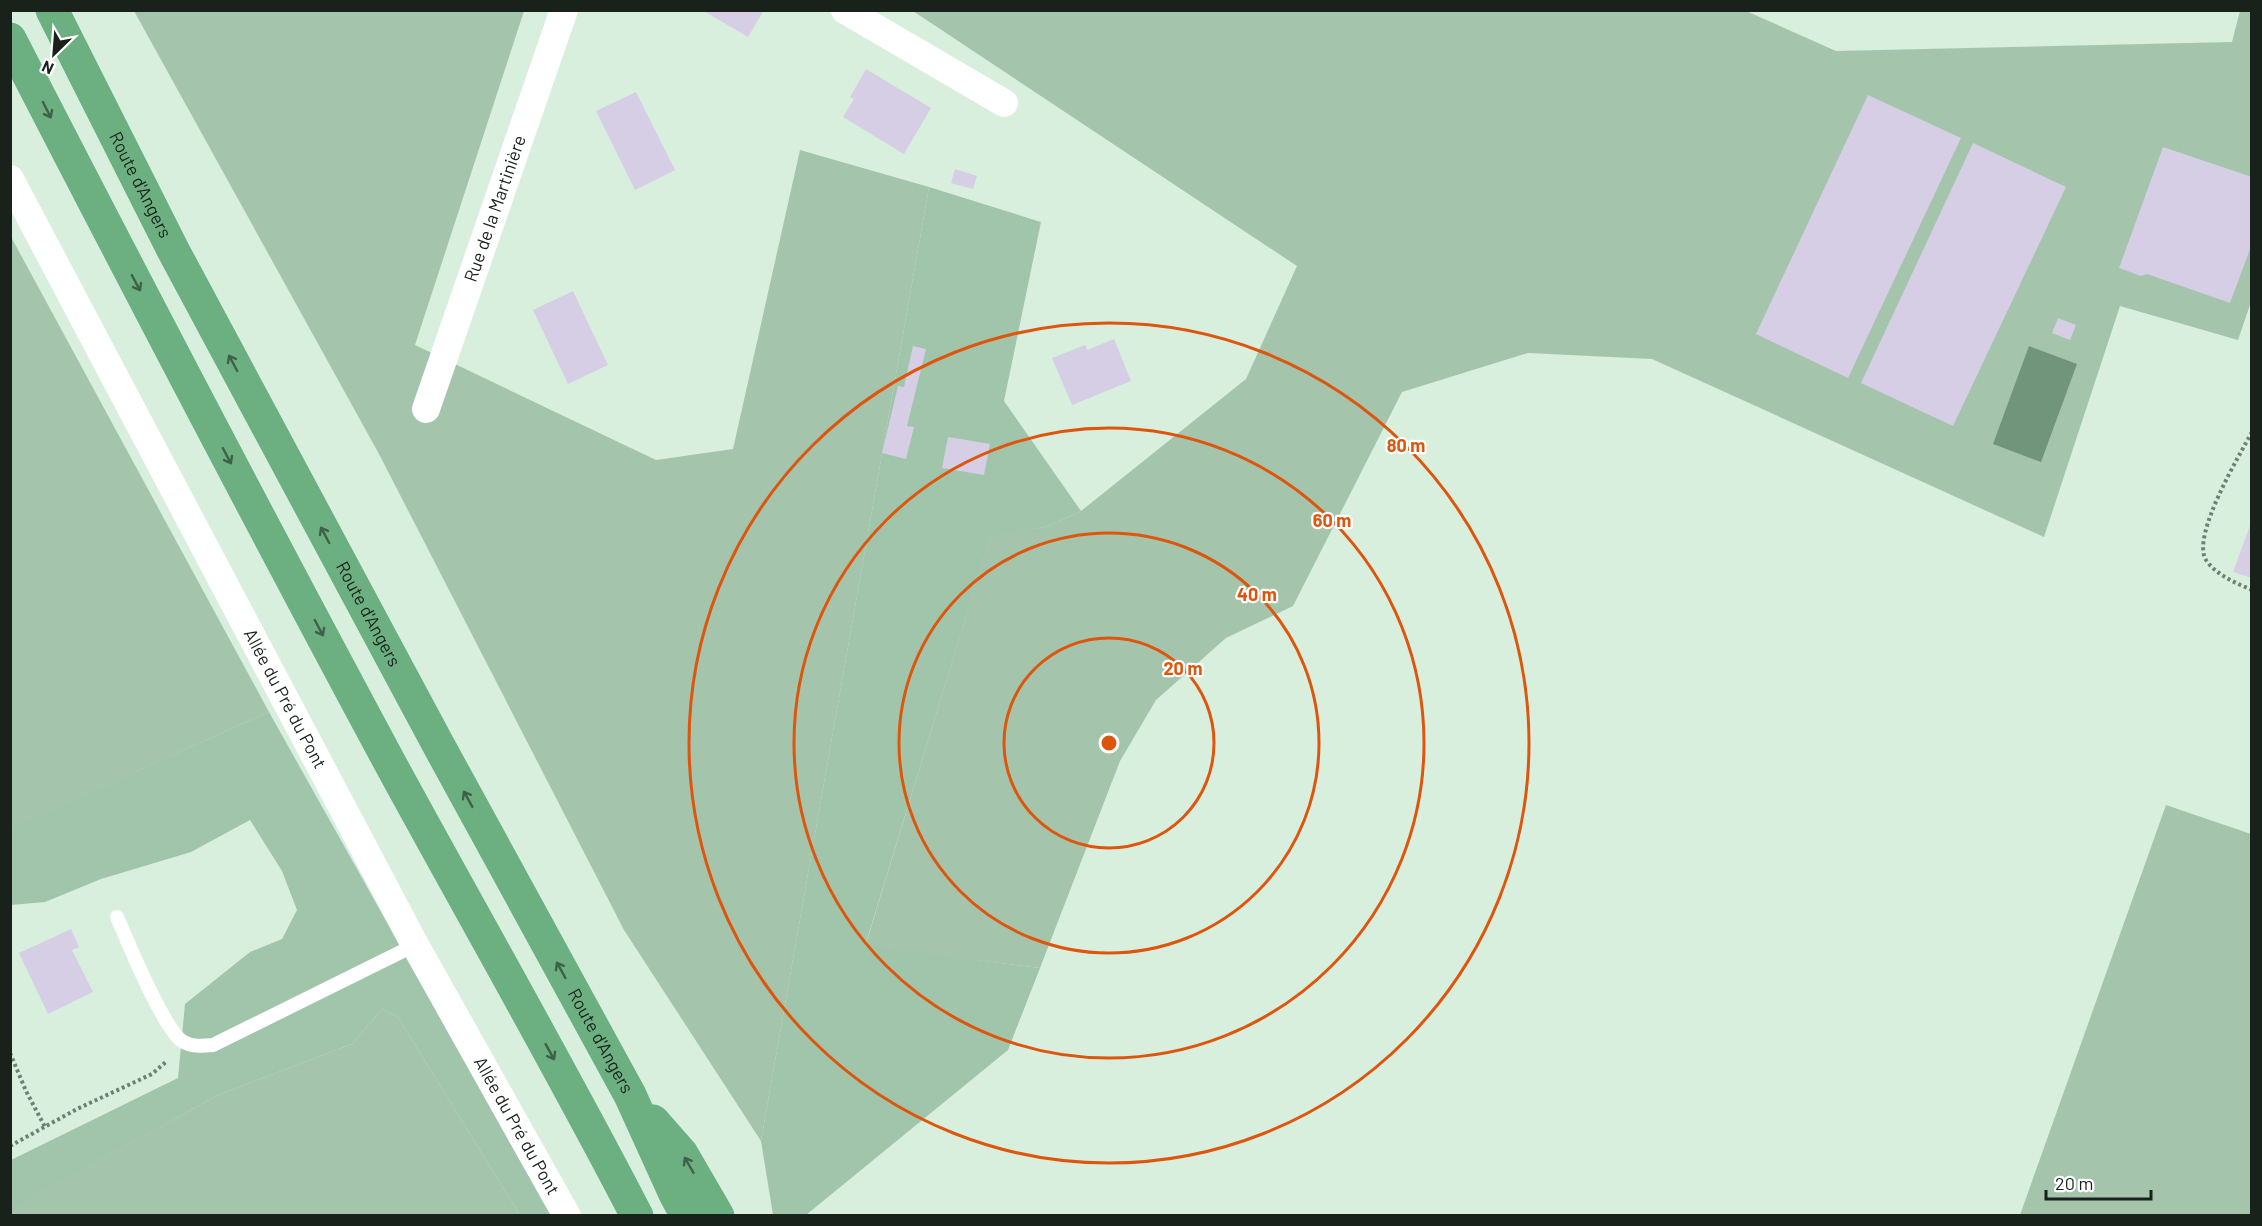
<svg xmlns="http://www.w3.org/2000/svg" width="2262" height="1226" viewBox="0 0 2262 1226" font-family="Barlow,sans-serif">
  <rect width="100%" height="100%" fill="#d8efde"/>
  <!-- green -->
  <g fill="#a4c4ac">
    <polygon points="1744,10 1836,51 2232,42 2240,11 2251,11 2252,299 2238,340 2120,306 2044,537 1652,359 1528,353 1402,392 1293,606 1226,638 1156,700 1120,761 1040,968 865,947 991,534 1046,527 1081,511 1246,379 1297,266 913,11"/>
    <polygon points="134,11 524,11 415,345 656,460 733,449 800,150 929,187 761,1141 624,930 379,454"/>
    <polygon points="10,235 269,712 11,828 10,828"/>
    <polygon points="2166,805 2251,834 2251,1215 2020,1215"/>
    <polygon points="382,1009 398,1017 520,1215 11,1216 10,1209 218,1095 352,1044"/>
  </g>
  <!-- forest -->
  <g fill="#a0c5aa">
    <polygon points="929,187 1041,222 1004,401 1081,511 1046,527 991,535 865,946 1040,968 1008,1050 806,1215 773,1215 761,1141"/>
    <polygon points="269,712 551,1215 520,1215 398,1017 382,1009 352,1044 218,1095 11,1209 11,1160 178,1078 185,1004 250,952 282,939 297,910 282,871 250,820 191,852 101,879 45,902 11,905 10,828"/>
  </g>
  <!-- water -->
  <polygon fill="#71957b" points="2029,346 2077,364 2041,462 1993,444"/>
  <!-- building -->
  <g fill="#d5cee5">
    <polygon points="702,10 764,10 748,37"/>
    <polygon points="866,69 931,108 904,154 843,117 854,99 850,97"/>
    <polygon points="636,92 675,170 635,190 596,111"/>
    <polygon points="1868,95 1961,138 1848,378 1756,334"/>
    <polygon points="1973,143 2066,187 1953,426 1861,383"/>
    <polygon points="2163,147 2252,177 2252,244 2230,303 2147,274 2141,276 2119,268"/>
    <polygon points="955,169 977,176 973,189 951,183"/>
    <polygon points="573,291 608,365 568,384 533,310"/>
    <polygon points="2058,318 2076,325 2070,340 2052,333"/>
    <polygon points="1114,339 1131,381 1072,405 1052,358 1085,345 1087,350"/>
    <polygon points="913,346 926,349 907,426 914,427 906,459 882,453 898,386 904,387"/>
    <polygon points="948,437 990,444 984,475 942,468"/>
    <polygon points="2251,523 2252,523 2252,578 2233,572"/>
    <polygon points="71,929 79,947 72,950 93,992 48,1014 19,953"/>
  </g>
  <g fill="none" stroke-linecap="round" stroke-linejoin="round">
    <!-- path -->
    <g stroke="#707f74" stroke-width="4" stroke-dasharray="3 3" stroke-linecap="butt">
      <path d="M2252,432C2239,456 2191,536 2206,560C2216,575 2236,583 2252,590"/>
      <polyline points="10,1053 26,1091 45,1127"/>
      <polyline points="10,1146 77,1109 152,1074 167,1061"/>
    </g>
    <!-- lane -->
    <path stroke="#fff" stroke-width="14" d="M117,917C128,942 163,1028 182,1041C191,1047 202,1046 213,1045L415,945"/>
    <!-- street -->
    <g stroke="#fff" stroke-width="28">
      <polyline points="845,10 1004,103"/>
      <path id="s1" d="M10,179L415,945L567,1216"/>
      <path id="s2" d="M426,409L564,10"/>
    </g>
    <!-- highway -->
    <g stroke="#6cb081" stroke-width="33">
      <path id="s3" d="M52,10L173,250L439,746L630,1095L675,1194L687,1216"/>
      <path d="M10,39C135,282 261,523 390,763C472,914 558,1063 637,1216"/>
      <polyline points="653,1121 682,1154 718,1216"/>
    </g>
  </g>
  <!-- one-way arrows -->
  <defs><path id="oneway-shaft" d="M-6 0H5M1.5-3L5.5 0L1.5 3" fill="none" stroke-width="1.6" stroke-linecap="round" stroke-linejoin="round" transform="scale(1.5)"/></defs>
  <g stroke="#3e6149">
    <use href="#oneway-shaft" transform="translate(47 110) rotate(63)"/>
    <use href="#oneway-shaft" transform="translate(136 283) rotate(62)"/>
    <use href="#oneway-shaft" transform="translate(233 363) rotate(-118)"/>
    <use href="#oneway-shaft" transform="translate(227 456) rotate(62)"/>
    <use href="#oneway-shaft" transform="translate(325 535) rotate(-118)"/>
    <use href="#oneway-shaft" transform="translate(319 628) rotate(62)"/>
    <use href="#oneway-shaft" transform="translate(468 799) rotate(-119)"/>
    <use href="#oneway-shaft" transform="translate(561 970) rotate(-119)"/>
    <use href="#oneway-shaft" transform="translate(550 1052) rotate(61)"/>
    <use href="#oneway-shaft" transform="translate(689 1165) rotate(-120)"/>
  </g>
  <!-- distance rings -->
  <g fill="none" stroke="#de560d" stroke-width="3">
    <circle cx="1109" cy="743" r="105"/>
    <circle cx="1109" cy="743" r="210"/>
    <circle cx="1109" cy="743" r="315"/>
    <circle cx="1109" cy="743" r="420"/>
  </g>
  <g text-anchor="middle" stroke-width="4.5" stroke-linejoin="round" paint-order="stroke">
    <!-- street labels -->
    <g font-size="18" fill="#19211b" stroke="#fff">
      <text dy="6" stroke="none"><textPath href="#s3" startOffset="196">Route d'Angers</textPath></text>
      <text dy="6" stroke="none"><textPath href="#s2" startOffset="212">Rue de la Martinière</textPath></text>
      <text dy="6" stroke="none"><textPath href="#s3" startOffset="682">Route d'Angers</textPath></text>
      <text dy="6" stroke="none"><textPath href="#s1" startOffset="588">Allée du Pré du Pont</textPath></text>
      <text dy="6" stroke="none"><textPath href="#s3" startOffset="1168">Route d'Angers</textPath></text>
      <text dy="6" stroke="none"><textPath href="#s1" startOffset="1074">Allée du Pré du Pont</textPath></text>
    </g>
  </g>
  <circle cx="1109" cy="743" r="9" fill="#de560d" stroke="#fff" stroke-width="3"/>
  <g font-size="18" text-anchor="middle" font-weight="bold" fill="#de560d" stroke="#fff" stroke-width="4.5" stroke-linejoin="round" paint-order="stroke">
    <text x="1406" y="452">80 m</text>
    <text x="1332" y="527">60 m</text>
    <text x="1257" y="601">40 m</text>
    <text x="1183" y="675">20 m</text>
  </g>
  <!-- border -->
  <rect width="2262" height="1226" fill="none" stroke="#19211b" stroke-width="24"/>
  <!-- north arrow -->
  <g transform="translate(54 54) rotate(205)" stroke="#ffffff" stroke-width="4.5" paint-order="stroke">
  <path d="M0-4.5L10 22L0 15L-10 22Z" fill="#19211b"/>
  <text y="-9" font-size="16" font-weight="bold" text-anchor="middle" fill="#19211b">N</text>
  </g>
  <!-- scale -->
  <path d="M2046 1190v9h105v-9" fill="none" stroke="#19211b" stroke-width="3"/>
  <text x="2055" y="1190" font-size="18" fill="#19211b" stroke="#ffffff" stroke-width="4.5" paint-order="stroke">20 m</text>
</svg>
